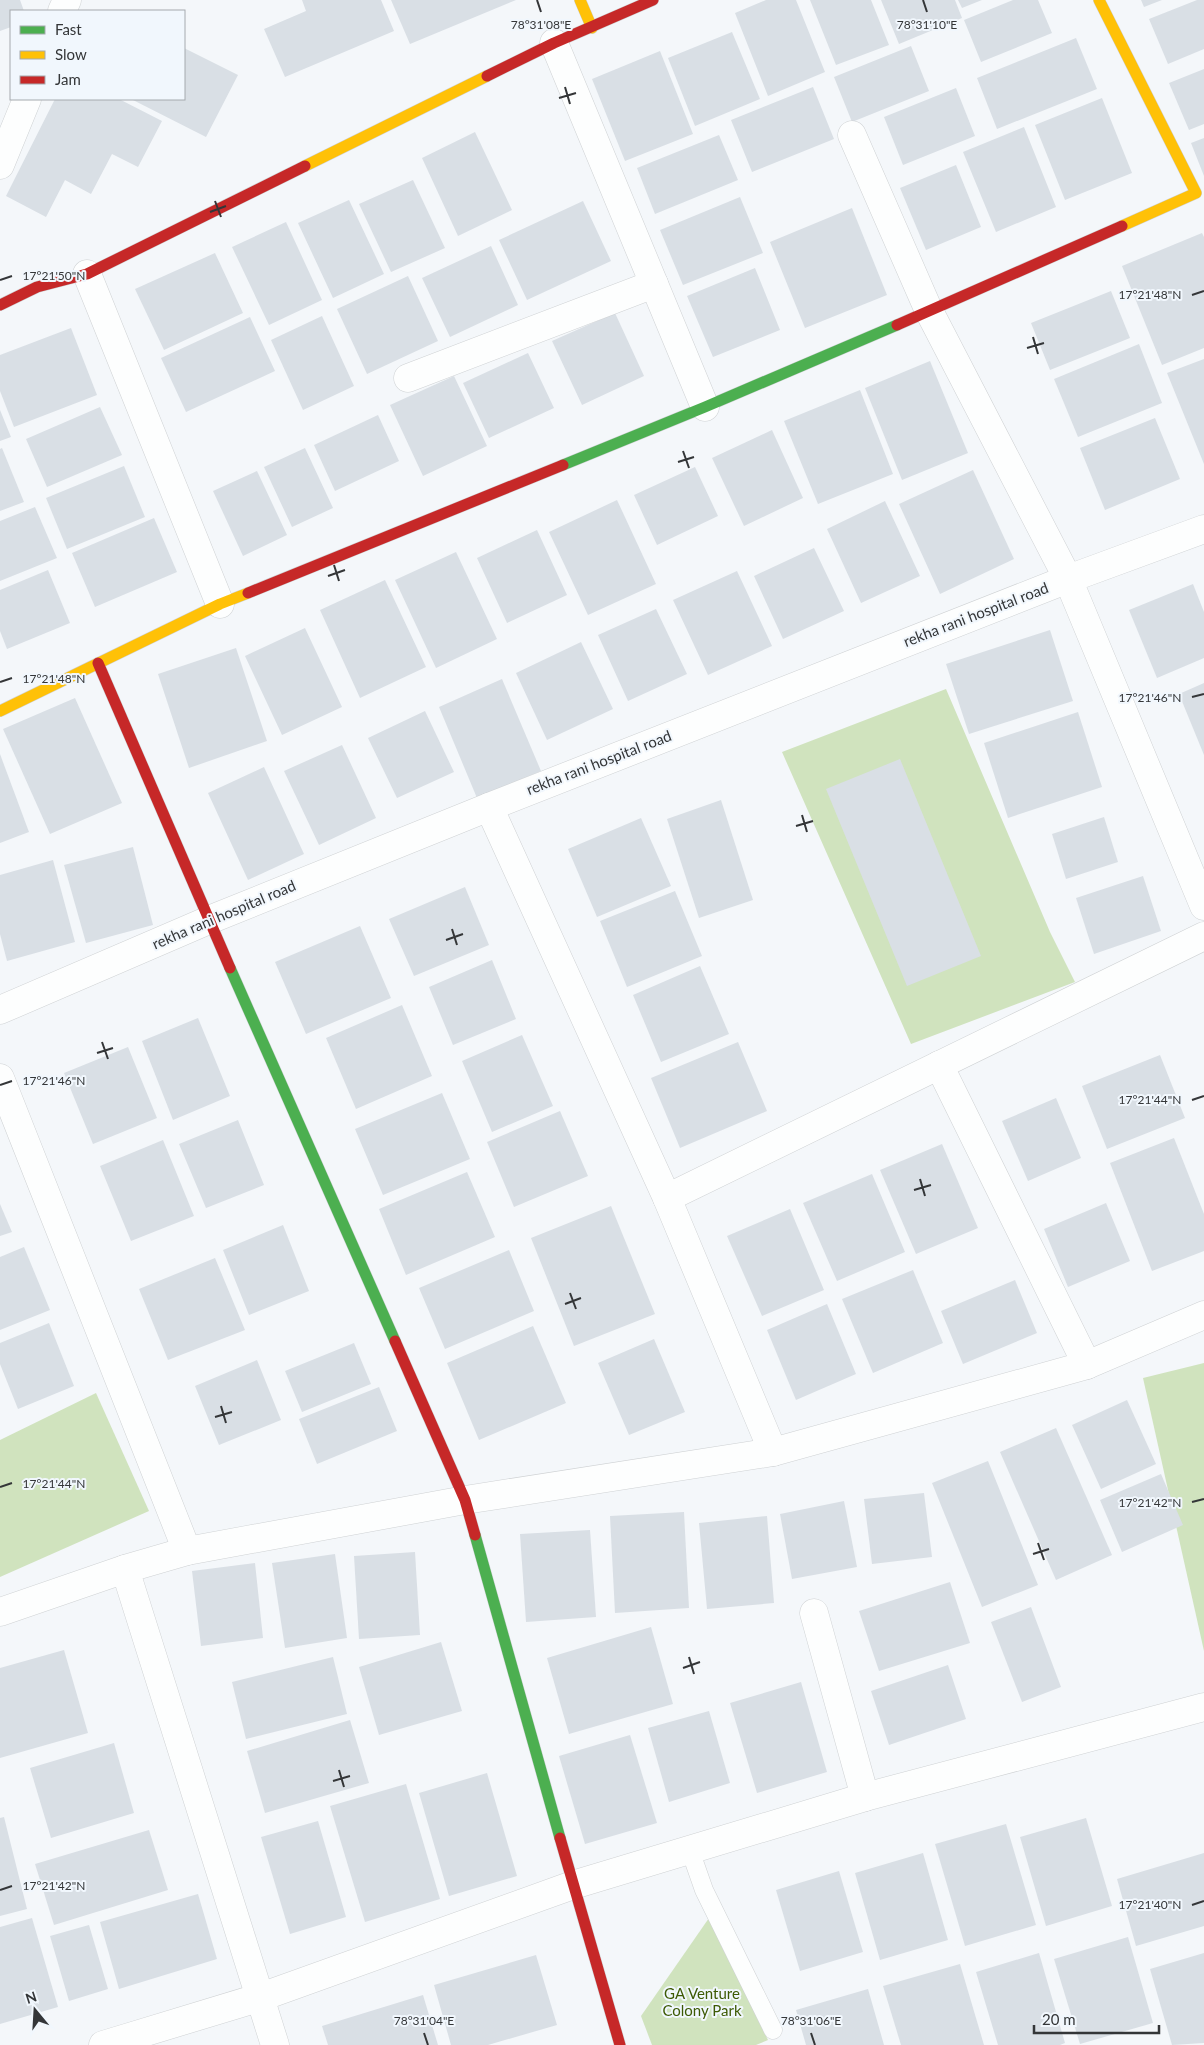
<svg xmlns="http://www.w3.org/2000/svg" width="1204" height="2045" viewBox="0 0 1204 2045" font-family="Lato,sans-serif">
  <rect width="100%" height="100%" fill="#f4f7fa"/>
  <!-- green -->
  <g fill="#d0e3be">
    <polygon points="946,689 1050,932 1075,982 911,1044 782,752"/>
    <polygon points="1204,1363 1204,1651 1143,1378"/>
    <polygon points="96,1393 149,1511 0,1577 0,1440"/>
    <polygon points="709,1918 768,2040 756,2045 652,2045 641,2016"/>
  </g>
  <!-- building -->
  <g fill="#d9dfe5">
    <polygon points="0,0 20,0 24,11 11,11 11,27 0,31"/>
    <polygon points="302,0 381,0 394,31 285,77 264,29 306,11"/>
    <polygon points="391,0 516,0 410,44"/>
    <polygon points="766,0 796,0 825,72 768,96 735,13"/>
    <polygon points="810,0 871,0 889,45 836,65"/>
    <polygon points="881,0 955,0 962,18 899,44"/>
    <polygon points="958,0 982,0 962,8"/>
    <polygon points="1013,0 1038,0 1052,33 981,62 964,20"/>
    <polygon points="1141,0 1162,0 1144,7"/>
    <polygon points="1197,0 1204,0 1204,49 1168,64 1149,19"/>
    <polygon points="732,32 760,99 695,126 668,58"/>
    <polygon points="1076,38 1097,89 997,129 977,78"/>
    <polygon points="911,46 929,91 852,122 834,77"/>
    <polygon points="184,48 238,75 206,137 131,99 184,99"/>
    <polygon points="660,51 693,134 625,161 592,79"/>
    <polygon points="1204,69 1204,124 1189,130 1169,83"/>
    <polygon points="813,87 834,139 752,172 731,120"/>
    <polygon points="956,88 975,136 903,165 884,117"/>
    <polygon points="1102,98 1132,173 1065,200 1035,125"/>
    <polygon points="55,99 119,99 162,121 138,167 112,154 91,194 65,180 46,217 6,196"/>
    <polygon points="1024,127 1056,207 996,232 963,152"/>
    <polygon points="475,132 512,210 458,236 422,158"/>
    <polygon points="719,135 738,180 655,214 637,168"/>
    <polygon points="1204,138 1204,176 1191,143"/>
    <polygon points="956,165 981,227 926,250 900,188"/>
    <polygon points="413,180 445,248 391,272 359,204"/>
    <polygon points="740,197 763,253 683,285 660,230"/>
    <polygon points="349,200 384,274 333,298 298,223"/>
    <polygon points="583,201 611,261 527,300 499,240"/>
    <polygon points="852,208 887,295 805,328 770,242"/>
    <polygon points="286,222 322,300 269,325 232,247"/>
    <polygon points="1202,233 1204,237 1204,348 1162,365 1122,266"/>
    <polygon points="491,246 518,305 450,337 422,278"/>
    <polygon points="215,253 243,313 164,350 135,289"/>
    <polygon points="755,268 780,330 713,357 687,296"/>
    <polygon points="408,276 438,341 367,374 337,309"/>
    <polygon points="1111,291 1130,338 1050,370 1031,323"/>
    <polygon points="615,313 644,376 582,405 552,341"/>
    <polygon points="322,316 354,386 303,410 271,340"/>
    <polygon points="250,317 275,371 186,412 161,358"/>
    <polygon points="71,328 97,395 14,427 0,391 0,355"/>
    <polygon points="1139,344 1162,403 1078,437 1054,379"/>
    <polygon points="528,353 554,408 489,438 463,383"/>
    <polygon points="1204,359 1204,464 1167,373"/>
    <polygon points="930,361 968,453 902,480 865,388"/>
    <polygon points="454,376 487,446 423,476 390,405"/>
    <polygon points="860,390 893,474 818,504 784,421"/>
    <polygon points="100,407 122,455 47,487 26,439"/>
    <polygon points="0,410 11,437 0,441"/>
    <polygon points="378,415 399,461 335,491 314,445"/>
    <polygon points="1155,418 1180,479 1105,510 1080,448"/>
    <polygon points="772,430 803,498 744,526 712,458"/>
    <polygon points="2,448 24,502 0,511 0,449"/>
    <polygon points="305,448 333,508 292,527 264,467"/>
    <polygon points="124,466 145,517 67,549 46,498"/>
    <polygon points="695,467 718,516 657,545 634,495"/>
    <polygon points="973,470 1014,559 940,594 899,504"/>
    <polygon points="257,471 287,535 243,556 213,491"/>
    <polygon points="617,500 656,584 588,615 549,532"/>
    <polygon points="885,501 920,576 861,603 827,529"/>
    <polygon points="35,507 57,558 0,581 0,521"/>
    <polygon points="154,518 177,572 95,607 72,553"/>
    <polygon points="537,530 567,595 507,623 477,558"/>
    <polygon points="814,548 844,611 783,639 754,576"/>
    <polygon points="456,552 497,639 436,668 395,580"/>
    <polygon points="48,570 70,623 7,649 0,631 0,590"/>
    <polygon points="737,571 772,646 708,675 673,600"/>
    <polygon points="385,580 426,667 360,698 320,610"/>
    <polygon points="1193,584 1204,612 1204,658 1157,678 1129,610"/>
    <polygon points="656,609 687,674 628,701 598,635"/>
    <polygon points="305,628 342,707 282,735 245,656"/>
    <polygon points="1050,630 1073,701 969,734 946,664"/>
    <polygon points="581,642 613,709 547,740 516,673"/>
    <polygon points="236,648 267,741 189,768 158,674"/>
    <polygon points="502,679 541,771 477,798 439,707"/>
    <polygon points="1204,683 1204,755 1179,694"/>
    <polygon points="75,698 122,803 50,834 3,729"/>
    <polygon points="425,711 454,772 397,798 368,738"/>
    <polygon points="1078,712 1102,787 1008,818 984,743"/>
    <polygon points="342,745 376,818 319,845 284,771"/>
    <polygon points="0,754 29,832 0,843"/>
    <polygon points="900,759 981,956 907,986 826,789"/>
    <polygon points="264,767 304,854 248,880 208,793"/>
    <polygon points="721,800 753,900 699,918 667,819"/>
    <polygon points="1104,817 1118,862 1066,879 1052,834"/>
    <polygon points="641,818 671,886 597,917 568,849"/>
    <polygon points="133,847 153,925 86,943 64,865"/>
    <polygon points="53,860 75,942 7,961 0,934 0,875"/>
    <polygon points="1143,876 1161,931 1094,954 1076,898"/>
    <polygon points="465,887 489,945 414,976 389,919"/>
    <polygon points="675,891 702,956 627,987 600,921"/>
    <polygon points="360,926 391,998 306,1034 275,962"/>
    <polygon points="492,960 516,1019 453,1045 429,987"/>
    <polygon points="700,966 729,1034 661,1062 633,995"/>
    <polygon points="402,1005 432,1076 356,1109 326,1038"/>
    <polygon points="198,1018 230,1096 173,1120 142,1041"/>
    <polygon points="522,1035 553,1106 492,1132 462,1061"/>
    <polygon points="738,1042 767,1111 680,1148 651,1078"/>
    <polygon points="128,1047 157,1118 93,1144 64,1073"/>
    <polygon points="1160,1055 1185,1118 1107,1149 1082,1086"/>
    <polygon points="442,1093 470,1159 383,1195 355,1129"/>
    <polygon points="1056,1098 1081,1158 1028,1181 1002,1121"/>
    <polygon points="560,1111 588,1176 514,1207 487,1142"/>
    <polygon points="238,1120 264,1185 206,1208 179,1144"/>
    <polygon points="1174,1138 1204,1214 1204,1251 1152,1271 1110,1163"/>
    <polygon points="163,1140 194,1216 131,1241 100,1166"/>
    <polygon points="942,1144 978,1228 916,1254 880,1170"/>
    <polygon points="467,1172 495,1237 406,1275 379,1209"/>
    <polygon points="872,1174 905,1252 837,1281 803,1203"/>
    <polygon points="1106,1203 1130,1261 1068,1287 1044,1229"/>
    <polygon points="0,1204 12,1232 0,1236"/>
    <polygon points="611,1206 655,1314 574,1346 531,1238"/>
    <polygon points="790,1209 824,1290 762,1316 727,1236"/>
    <polygon points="283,1225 309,1291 249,1315 223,1250"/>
    <polygon points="24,1247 50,1310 0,1330 0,1257"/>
    <polygon points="509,1250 534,1311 445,1349 419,1288"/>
    <polygon points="215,1258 245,1330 168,1360 139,1289"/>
    <polygon points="913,1270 943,1343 873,1373 842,1299"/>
    <polygon points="1015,1280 1037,1333 963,1364 941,1311"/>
    <polygon points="827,1304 856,1374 796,1400 767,1330"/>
    <polygon points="49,1323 74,1386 18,1409 0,1364 0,1343"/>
    <polygon points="533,1326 566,1403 479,1440 447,1363"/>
    <polygon points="654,1339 685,1412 629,1435 598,1363"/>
    <polygon points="354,1343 371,1384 302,1412 285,1371"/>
    <polygon points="257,1360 281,1420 219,1445 195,1386"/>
    <polygon points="379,1387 397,1431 317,1464 299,1419"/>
    <polygon points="1127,1400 1156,1464 1101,1489 1072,1425"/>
    <polygon points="1056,1428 1112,1555 1056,1580 1000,1452"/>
    <polygon points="988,1461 1038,1585 982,1607 932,1483"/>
    <polygon points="1161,1474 1183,1525 1122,1552 1100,1500"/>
    <polygon points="924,1493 932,1557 872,1564 864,1499"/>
    <polygon points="844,1501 857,1567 792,1579 780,1514"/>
    <polygon points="684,1512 689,1608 615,1613 610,1516"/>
    <polygon points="767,1516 774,1603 707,1609 699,1523"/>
    <polygon points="590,1530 596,1617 526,1622 520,1534"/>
    <polygon points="415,1552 420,1635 359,1639 354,1556"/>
    <polygon points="335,1554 347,1638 285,1648 272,1563"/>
    <polygon points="255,1563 263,1638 201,1646 192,1571"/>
    <polygon points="950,1582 970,1643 879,1671 859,1611"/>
    <polygon points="1031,1607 1061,1687 1022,1702 991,1622"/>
    <polygon points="651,1627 673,1704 569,1734 547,1658"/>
    <polygon points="441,1642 462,1711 379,1735 359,1667"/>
    <polygon points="64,1650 88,1733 0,1758 0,1668"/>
    <polygon points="333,1657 347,1714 246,1739 232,1682"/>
    <polygon points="948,1665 966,1719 889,1745 871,1691"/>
    <polygon points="801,1682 827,1772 757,1793 730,1703"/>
    <polygon points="709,1711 730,1783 669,1802 648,1728"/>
    <polygon points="350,1720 369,1783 265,1813 247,1751"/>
    <polygon points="630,1735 657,1823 585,1844 559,1756"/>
    <polygon points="114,1743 134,1813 51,1838 30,1768"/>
    <polygon points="487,1773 517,1876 449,1896 419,1793"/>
    <polygon points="406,1784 440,1899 365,1922 330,1806"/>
    <polygon points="4,1817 27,1909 0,1916 0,1818"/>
    <polygon points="1086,1818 1112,1906 1046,1926 1020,1837"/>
    <polygon points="318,1821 346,1917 290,1934 261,1837"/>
    <polygon points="1006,1824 1036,1925 965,1946 935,1844"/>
    <polygon points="149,1830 168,1890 54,1925 35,1864"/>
    <polygon points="923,1853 948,1940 880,1960 855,1873"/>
    <polygon points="1204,1853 1204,1926 1136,1946 1117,1879"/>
    <polygon points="839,1871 863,1952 800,1971 776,1890"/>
    <polygon points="198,1894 217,1959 119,1989 100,1922"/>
    <polygon points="32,1918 58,2007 0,2024 0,1927"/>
    <polygon points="89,1925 108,1989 69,2001 50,1936"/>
    <polygon points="1128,1937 1153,2023 1080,2044 1054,1959"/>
    <polygon points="1039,1953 1065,2043 1060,2045 998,2045 976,1972"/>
    <polygon points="1204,1953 1204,2043 1172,2045 1150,1969"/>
    <polygon points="536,1955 557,2025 488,2045 451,2045 434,1985"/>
    <polygon points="960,1964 984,2045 901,2045 883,1986"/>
    <polygon points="868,1989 884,2045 806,2045 796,2010"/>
    <polygon points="423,1995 438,2045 328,2045 322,2026"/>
  </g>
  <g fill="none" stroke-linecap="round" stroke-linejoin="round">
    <defs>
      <polyline id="lane" points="690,1850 704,1890 773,2030"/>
      <g id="street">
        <polyline points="62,11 67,0"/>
        <polyline points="554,43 705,407"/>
        <polyline points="852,135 929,311 1068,579 1204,906"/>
        <polyline points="0,165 27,99"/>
        <polyline points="87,274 220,604"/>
        <polyline points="408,378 654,284"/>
        <polyline points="489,807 667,1198 773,1452"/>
        <polyline points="0,1010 209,920 489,807 1068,579 1204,529"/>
        <polyline points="939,1065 1087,1365"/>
        <polyline points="0,1078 187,1551"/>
        <polyline points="667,1198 1204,936"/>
        <polyline points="125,1569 275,2045"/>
        <polyline points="0,1612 125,1569 187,1551 465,1500 773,1452 1087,1365 1204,1315"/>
        <polyline points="814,1613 865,1797"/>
        <polyline points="103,2045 261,1997 573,1885 865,1797 1204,1707"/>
      </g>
      <g id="fast">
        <polyline points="563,465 705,407 897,325"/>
        <polyline points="230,968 395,1341"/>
        <polyline points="475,1535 560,1838"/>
      </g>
      <g id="slow">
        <polyline points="580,0 592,28"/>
        <polyline points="1099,0 1196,193 1122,226"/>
        <polyline points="305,166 487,76"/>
        <polyline points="0,711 220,604 248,593"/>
      </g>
      <g id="jam">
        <polyline points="487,76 554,43 653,0"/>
        <polyline points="0,305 37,287 87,274 305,166"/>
        <polyline points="897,325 1122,226"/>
        <polyline points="248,593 563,465"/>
        <polyline points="98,663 230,968"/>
        <polyline points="395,1341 465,1500 475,1535"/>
        <polyline points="560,1838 620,2045"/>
      </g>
    </defs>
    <!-- lane casing -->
    <use href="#lane" stroke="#cfd2d4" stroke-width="19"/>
    <!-- street casing -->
    <use href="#street" stroke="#cfd2d4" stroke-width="29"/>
    <!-- fast casing -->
    <use href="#fast" stroke="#cfd2d4" stroke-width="12"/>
    <!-- slow casing -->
    <use href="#slow" stroke="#cfd2d4" stroke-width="12"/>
    <!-- jam casing -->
    <use href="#jam" stroke="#cfd2d4" stroke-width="12"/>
    <!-- lane -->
    <use href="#lane" stroke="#fdfefe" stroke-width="18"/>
    <!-- street -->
    <use href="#street" stroke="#fdfefe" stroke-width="28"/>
    <!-- fast -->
    <use href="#fast" stroke="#4caf50" stroke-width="11"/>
    <!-- slow -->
    <use href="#slow" stroke="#ffc107" stroke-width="11"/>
    <!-- jam -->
    <use href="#jam" stroke="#c62828" stroke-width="11"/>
  </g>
  <!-- ticks -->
  <path fill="none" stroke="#343638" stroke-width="2" d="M537,0L541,12M923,0L927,12M565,87L570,104M559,98L576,93M215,201L221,217M210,212L226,206M0,280L12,276M1192,295L1204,291M1033,337L1038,354M1027,348L1044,343M683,451L689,468M678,462L694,457M334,565L339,581M328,576L345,570M0,682L12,678M1192,697L1204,694M802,815L807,832M796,826L813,821M452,929L457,945M446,940L463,934M102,1042L108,1059M97,1053L113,1048M0,1085L12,1081M1192,1100L1204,1096M920,1179L925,1196M914,1190L931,1185M570,1293L576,1309M565,1304L581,1298M221,1406L226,1423M215,1417L232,1412M0,1487L12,1483M1192,1502L1204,1499M1038,1543L1044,1560M1033,1554L1049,1549M689,1657L694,1674M683,1668L700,1662M339,1770L344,1787M333,1781L350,1776M0,1890L12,1886M1192,1905L1204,1901M424,2033L428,2045M811,2033L815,2045"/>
  <g text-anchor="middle" stroke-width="4" stroke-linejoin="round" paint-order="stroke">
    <!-- street labels -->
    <g font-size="15" fill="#343638" stroke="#f1f7fd">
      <text transform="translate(976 615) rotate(-21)" y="5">rekha rani hospital road</text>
      <text transform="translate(599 763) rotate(-21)" y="5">rekha rani hospital road</text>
      <text transform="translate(224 915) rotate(-23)" y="5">rekha rani hospital road</text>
    </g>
    <!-- park labels -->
    <g font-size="15" fill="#3d5a04" stroke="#f1f7fd">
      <text x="702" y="1999">GA Venture<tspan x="702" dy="17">Colony Park</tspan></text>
    </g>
  </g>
  <g font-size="12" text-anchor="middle" fill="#343638" stroke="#f1f7fd" stroke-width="4" stroke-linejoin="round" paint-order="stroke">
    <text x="541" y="29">78°31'08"E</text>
    <text x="927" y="29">78°31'10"E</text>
    <text x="54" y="280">17°21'50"N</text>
    <text x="1150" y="299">17°21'48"N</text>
    <text x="54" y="683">17°21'48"N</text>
    <text x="1150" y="702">17°21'46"N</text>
    <text x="54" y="1085">17°21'46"N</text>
    <text x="1150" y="1104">17°21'44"N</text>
    <text x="54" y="1488">17°21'44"N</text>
    <text x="1150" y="1507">17°21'42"N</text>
    <text x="54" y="1890">17°21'42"N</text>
    <text x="1150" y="1909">17°21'40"N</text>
    <text x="424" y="2025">78°31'04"E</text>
    <text x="811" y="2025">78°31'06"E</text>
  </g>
  <!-- legend -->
  <rect x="10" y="10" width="175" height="90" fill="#f1f7fd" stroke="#a5aaae"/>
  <rect x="20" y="26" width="25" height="8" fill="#4caf50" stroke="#a5aaae"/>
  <text x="55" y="35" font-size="15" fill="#343638">Fast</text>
  <rect x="20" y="51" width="25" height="8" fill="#ffc107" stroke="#a5aaae"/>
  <text x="55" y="60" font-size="15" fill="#343638">Slow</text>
  <rect x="20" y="76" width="25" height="8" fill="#c62828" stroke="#a5aaae"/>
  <text x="55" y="85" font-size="15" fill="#343638">Jam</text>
  <!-- north arrow -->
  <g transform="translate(35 2010) rotate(342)" stroke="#f1f7fd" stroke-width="4" paint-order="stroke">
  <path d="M0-4L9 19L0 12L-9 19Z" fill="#343638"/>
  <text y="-8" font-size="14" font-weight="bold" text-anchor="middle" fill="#343638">N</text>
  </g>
  <!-- scale -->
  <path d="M1034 2025v8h125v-8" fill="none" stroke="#343638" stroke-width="2.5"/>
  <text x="1042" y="2025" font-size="15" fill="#343638" stroke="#f1f7fd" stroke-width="4" paint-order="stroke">20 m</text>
</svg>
